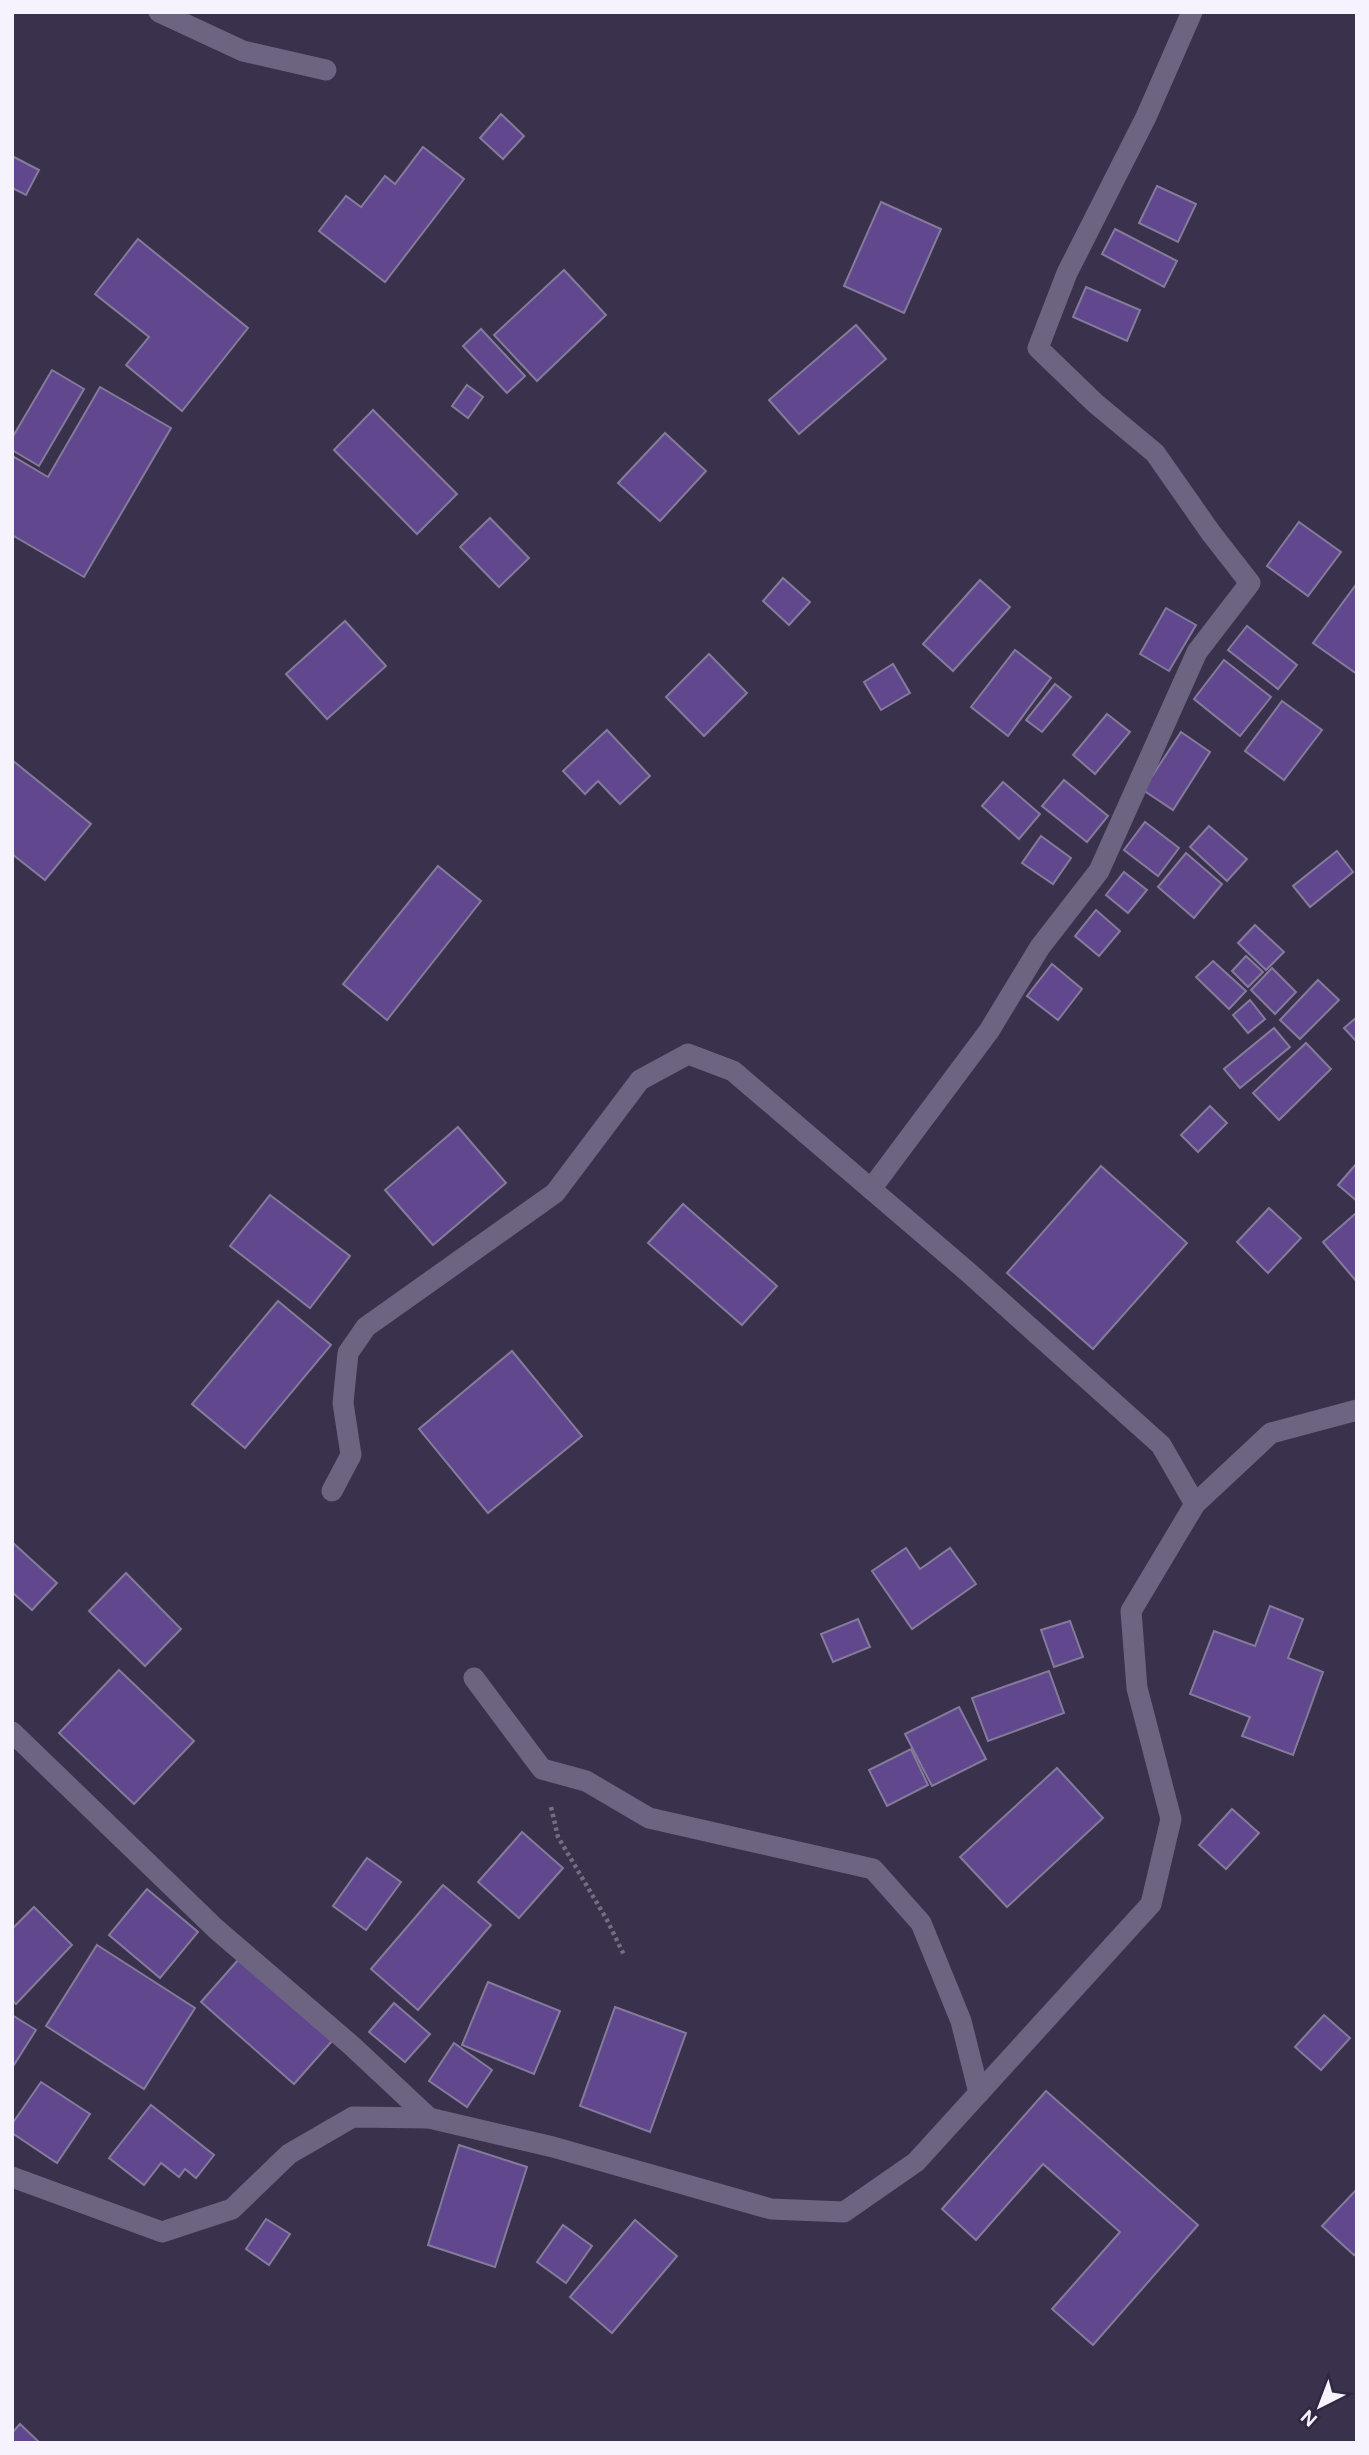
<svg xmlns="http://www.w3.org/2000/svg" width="1369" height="2455" viewBox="0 0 1369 2455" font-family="'DM Sans',sans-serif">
  <rect width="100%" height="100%" fill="#3a314c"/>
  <!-- building -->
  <g fill="#61488e" stroke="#847b9b" stroke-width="2">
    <polygon points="501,114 524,136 503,159 480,138"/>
    <polygon points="423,147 464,179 385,282 319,231 346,196 361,207 385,176 395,184"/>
    <polygon points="12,156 39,170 26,195 12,188"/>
    <polygon points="1157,186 1196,204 1178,242 1139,223"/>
    <polygon points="881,202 941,229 904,313 844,286"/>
    <polygon points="1115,229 1177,261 1164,287 1102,254"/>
    <polygon points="138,239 248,328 182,411 126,365 149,337 95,294"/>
    <polygon points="564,270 606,315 537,381 494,335"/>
    <polygon points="1086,287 1140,310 1127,341 1073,317"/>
    <polygon points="856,325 886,359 799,434 769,400"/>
    <polygon points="481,329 525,376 507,393 463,346"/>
    <polygon points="52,370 84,389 39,466 12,450 12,438"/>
    <polygon points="467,385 483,397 468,418 452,406"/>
    <polygon points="100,387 171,428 84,577 12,535 12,461 14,457 48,477"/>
    <polygon points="373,410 457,494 417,534 334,450"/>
    <polygon points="665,433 706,471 660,521 618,483"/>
    <polygon points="490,518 529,558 499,587 460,547"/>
    <polygon points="1299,522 1341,552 1308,596 1267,566"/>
    <polygon points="783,578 810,602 789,625 763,601"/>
    <polygon points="980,580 1010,607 953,671 923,644"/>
    <polygon points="1355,586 1357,587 1357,674 1313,643"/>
    <polygon points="1166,608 1196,625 1169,671 1140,654"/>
    <polygon points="345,621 386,666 327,719 286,674"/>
    <polygon points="1247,626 1297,665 1278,689 1228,650"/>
    <polygon points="1015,650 1051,678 1008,736 971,707"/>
    <polygon points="709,654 747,693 704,736 666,697"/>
    <polygon points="1224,660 1271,697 1240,736 1194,699"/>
    <polygon points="893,664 910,693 881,710 864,682"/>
    <polygon points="1055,684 1071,697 1042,732 1026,720"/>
    <polygon points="1282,701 1322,730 1284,780 1245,751"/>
    <polygon points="1107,714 1130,732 1095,774 1073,755"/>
    <polygon points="607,730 650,776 620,804 598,781 585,794 563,771"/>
    <polygon points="1181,732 1210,752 1173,810 1143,790"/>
    <polygon points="12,760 91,824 45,880 12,854"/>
    <polygon points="1064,780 1108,816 1087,842 1042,806"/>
    <polygon points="1003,782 1040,814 1019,839 982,806"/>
    <polygon points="1145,822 1179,848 1158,876 1124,850"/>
    <polygon points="1209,826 1247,859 1227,881 1190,847"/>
    <polygon points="1041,836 1071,858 1053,884 1022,863"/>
    <polygon points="1337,851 1353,872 1310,907 1293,886"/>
    <polygon points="1186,853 1222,884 1194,918 1158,887"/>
    <polygon points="438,866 481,901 387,1020 343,984"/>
    <polygon points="1124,872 1147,890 1128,913 1106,895"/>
    <polygon points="1096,910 1120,931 1099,956 1075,936"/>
    <polygon points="1255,925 1284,952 1266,970 1238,943"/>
    <polygon points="1246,956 1263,972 1248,987 1232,971"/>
    <polygon points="1213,961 1246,991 1229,1009 1196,977"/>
    <polygon points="1052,964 1082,989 1058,1020 1027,996"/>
    <polygon points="1272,968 1296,992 1275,1014 1251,990"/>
    <polygon points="1318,980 1339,1000 1300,1039 1280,1020"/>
    <polygon points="1250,1000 1265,1019 1248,1033 1233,1015"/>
    <polygon points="1357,1017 1357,1042 1344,1028"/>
    <polygon points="1274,1028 1290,1047 1240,1088 1224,1069"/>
    <polygon points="1306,1043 1331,1069 1279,1120 1253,1093"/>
    <polygon points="1210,1106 1227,1123 1198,1152 1181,1135"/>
    <polygon points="458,1127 506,1183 433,1245 385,1190"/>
    <polygon points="1357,1163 1357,1201 1338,1185"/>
    <polygon points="1101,1166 1187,1243 1093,1349 1007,1273"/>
    <polygon points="270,1195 350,1256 310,1308 230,1246"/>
    <polygon points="683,1204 777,1286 742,1325 648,1243"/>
    <polygon points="1269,1208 1301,1238 1268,1273 1237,1242"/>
    <polygon points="1355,1214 1357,1215 1357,1282 1323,1242"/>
    <polygon points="278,1301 331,1345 245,1448 192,1404"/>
    <polygon points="512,1351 582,1436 488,1513 419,1429"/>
    <polygon points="12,1542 57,1583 32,1610 12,1592"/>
    <polygon points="906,1548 920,1569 950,1548 976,1584 912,1629 872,1571"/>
    <polygon points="126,1573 181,1629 145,1666 89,1611"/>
    <polygon points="1270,1606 1303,1619 1288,1658 1323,1672 1293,1755 1242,1736 1250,1717 1190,1694 1214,1631 1255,1646"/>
    <polygon points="858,1619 870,1647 833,1662 821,1634"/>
    <polygon points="1070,1621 1083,1657 1054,1667 1041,1630"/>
    <polygon points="119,1670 194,1741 134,1804 59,1733"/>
    <polygon points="1049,1671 1064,1713 988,1741 972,1698"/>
    <polygon points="959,1707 986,1759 932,1786 905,1734"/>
    <polygon points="911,1749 928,1785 887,1806 869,1770"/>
    <polygon points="1057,1768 1103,1818 1007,1907 960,1857"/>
    <polygon points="1232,1809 1259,1833 1226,1869 1199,1845"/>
    <polygon points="522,1832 563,1868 519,1918 478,1882"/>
    <polygon points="367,1858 401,1882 366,1930 333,1906"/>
    <polygon points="443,1885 491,1925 418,2010 371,1969"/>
    <polygon points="147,1889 198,1932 160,1978 109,1935"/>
    <polygon points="34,1907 72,1945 16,2004 12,2000 12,1929"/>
    <polygon points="97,1945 195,2008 144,2089 46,2026"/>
    <polygon points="238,1960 332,2041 294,2084 201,2002"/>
    <polygon points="488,1982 560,2011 534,2074 462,2045"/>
    <polygon points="394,2003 430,2034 405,2062 369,2032"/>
    <polygon points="615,2007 686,2033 650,2132 580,2106"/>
    <polygon points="12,2015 36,2030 12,2068"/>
    <polygon points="1324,2015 1350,2038 1321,2070 1295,2047"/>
    <polygon points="454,2043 492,2070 467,2107 429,2081"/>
    <polygon points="41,2082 90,2114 57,2163 12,2133 12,2124"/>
    <polygon points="1046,2091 1198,2225 1093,2345 1052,2309 1120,2232 1043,2164 976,2240 942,2209"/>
    <polygon points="151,2105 214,2155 196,2178 185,2169 179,2177 161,2163 144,2185 109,2158"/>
    <polygon points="459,2145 527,2167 495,2267 428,2245"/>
    <polygon points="1357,2189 1357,2252 1354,2255 1322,2226"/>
    <polygon points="266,2219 290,2234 269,2265 246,2249"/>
    <polygon points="635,2220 677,2256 612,2333 570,2297"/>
    <polygon points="563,2225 592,2246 566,2283 537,2262"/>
    <polygon points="20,2424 40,2443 12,2443 12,2433"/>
  </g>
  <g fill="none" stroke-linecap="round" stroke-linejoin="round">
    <!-- path -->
    <polyline stroke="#736c82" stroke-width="4.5" stroke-dasharray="3.5 3.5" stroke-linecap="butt" points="551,1807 558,1837 607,1920 624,1955"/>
    <!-- minor -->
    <g stroke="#6d6482" stroke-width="21">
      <polyline points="159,12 243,51 326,70"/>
      <polyline points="871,1189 989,1031 1040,947 1099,871 1197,652 1250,583 1211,533 1155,453 1095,403 1038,348 1067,273 1146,117 1192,12"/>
      <polyline points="332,1491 351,1455 343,1403 348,1353 366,1327 555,1193 640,1080 688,1054 733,1071 968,1272 1161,1445 1195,1504"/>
      <polyline points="474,1678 542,1769 586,1781 649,1818 873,1869 921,1923 961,2021 979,2093"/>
      <polyline points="12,1732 216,1929 351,2045 429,2118"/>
      <polyline points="12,2177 162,2232 232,2209 289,2154 353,2117 429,2118 553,2147 771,2209 844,2212 916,2162 1151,1904 1171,1819 1137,1688 1131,1611 1195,1504 1271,1433 1357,1410"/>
    </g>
  </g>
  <!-- border -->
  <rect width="1369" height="2455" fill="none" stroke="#f6f3fe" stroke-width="28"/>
  <!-- north arrow -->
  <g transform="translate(1320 2406) rotate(222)" stroke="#302742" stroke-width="5" paint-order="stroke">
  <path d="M0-5L12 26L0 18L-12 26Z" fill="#f6f3fe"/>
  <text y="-10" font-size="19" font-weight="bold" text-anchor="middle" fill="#f6f3fe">N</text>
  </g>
</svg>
